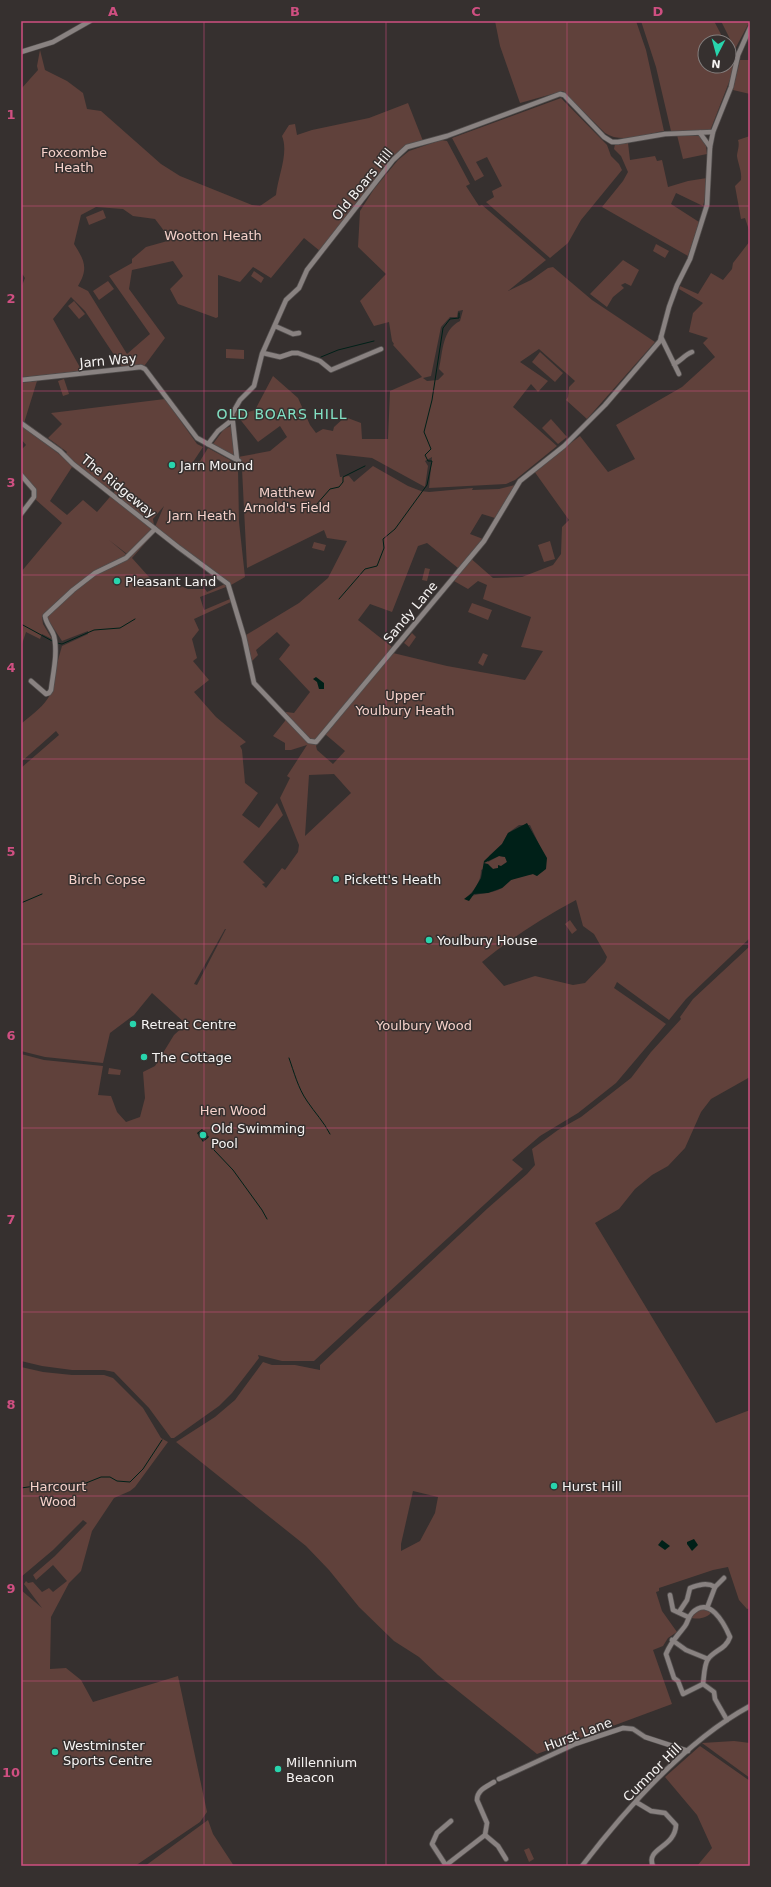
<svg xmlns="http://www.w3.org/2000/svg" width="771" height="1887" viewBox="0 0 771 1887" font-family="'DejaVu Sans',sans-serif">
  <rect width="100%" height="100%" fill="#36302f"/>
  <!-- green -->
  <g fill="#60413b" fill-rule="evenodd">
    <path d="M495,21H636L646,50L664,131C646,134 621,144 605,133L563,91L520,103L500,46Z"/>
    <polygon points="641,21 714,21 725,42 705,42 705,66 729,66 729,49 734,61 731,77 710,131 671,131 656,67"/>
    <polygon points="721,21 750,21 735,49"/>
    <path d="M40,50L45,70L67,81L83,93L87,109L101,111L161,164L180,176L252,205L260,206L276,195C278,176 289,153 282,136L289,125L295,124L297,135L312,130L369,118L408,103L423,141L404,146L320,251L304,238L271,278L253,267L240,282L218,275V317L216,318L178,304L170,289L183,276L173,261L132,270L129,289L165,338L142,369L124,370L85,311L71,297L53,319L82,371L23,377L21,368V288L25,278L21,272V89L38,70L37,66ZM96,207L123,209L133,216L155,219L171,240L146,247L132,259V263L109,276L150,334L127,354L88,291L78,286C89,268 84,260 74,244L81,215Z"/>
    <polygon points="740,60 750,60 750,94 733,90"/>
    <polygon points="561,98 607,145 611,156 619,164 622,170 581,220 568,243 550,258 486,202 494,197 492,191 502,186 487,157 476,162 484,176 475,181 452,138"/>
    <polygon points="677,135 700,136 706,146 707,154 683,159"/>
    <path d="M750,136V233L745,218L741,219L735,186L741,180C742,171 738,164 737,156C737,152 740,145 738,140Z"/>
    <path d="M441,140L447,141L470,184L466,186L479,206L482,205L546,260L508,291L531,280L548,268L553,267L592,300L655,342L587,419L566,400L568,397L569,387L575,381L539,349L520,362L548,381L538,392L531,384L513,407L557,446L515,480L506,484L429,488L432,457L425,461L428,466L425,487L372,458L336,454L340,477L349,476L354,482L373,466L408,486L421,491L429,492L473,488L472,490L499,489L515,485L495,518L482,514L470,534L483,539L468,556L493,578L522,577L553,565L561,554L562,527L569,520L534,471L580,436L608,472L635,459L616,425L682,387L715,357L703,343L708,338L689,332L693,313L703,303L679,289L680,286L698,294L711,273L723,280L732,269L733,263L750,241V938L686,999L669,1020L617,982L614,988L666,1024L616,1083L578,1113L540,1136L512,1160L523,1169L314,1361H282L258,1355L259,1358L232,1393L219,1406L174,1438H171L149,1408L114,1372L104,1370H72L42,1366L21,1361V1054L44,1060L103,1066L98,1095L111,1096L117,1112L126,1122L140,1117L145,1098L143,1072L155,1066L174,1035L186,1024L152,993L134,1015L110,1033L103,1063L45,1057L21,1051V768L59,735L56,731L21,762V724C51,699 53,699 56,659L58,660L62,646L88,634V631L62,641L47,618L76,589L96,574L131,557L109,540L127,555L83,580L58,600L42,617L43,624L52,639L42,634L40,639L26,632L21,647V572L62,523L35,499V489L21,472V450L26,445L21,439V425L63,457L67,452L48,438L62,424L51,413L165,399L197,444L203,447L193,462L200,461L208,448L230,460L238,469L239,522L245,577L231,585L155,527L164,506L153,519L155,532L132,558L158,587L166,580L188,589H205L207,592L225,584L226,587L200,597L204,610L230,599L231,602L194,619L199,630L192,639L197,658L193,661L209,680L194,692L216,717L246,742L240,746L242,750L245,783L258,793L242,815L259,828L277,803L283,815L243,862L265,883L262,884L266,888L282,868L285,870L298,852L299,845L280,798L290,778L287,776L307,745L291,750H285V743L273,736L285,721L286,712L294,713L310,692L279,659L290,645L277,632L256,650L258,655L252,661L246,635L299,603L328,578L347,541L327,538L324,530L247,568L242,469L238,457L270,451L287,437L280,426L258,442L239,418H234L238,406L245,413L255,410L273,376L298,398L310,425L316,433L323,429L333,431L334,427L345,417L361,423L362,439H388L390,391L422,377L393,345L394,344L392,341L389,322L374,326L360,301L386,274L358,247L360,211L374,189L398,160L409,151ZM463,310L460,321C442,330 443,351 439,369L444,374L438,380L427,381L423,378L431,376L441,327L450,317H457L458,311ZM72,467L107,493L112,487L115,491L97,512L83,500L67,515L50,501ZM427,543L458,568L454,581L468,589L478,581L487,585L483,599L531,617L521,647L543,651L525,680L447,666L393,653L389,651L392,647L358,620L370,604L392,612L418,546ZM325,734L345,751L333,764L317,750L316,746ZM334,774L351,793L305,836L309,775ZM519,825H530L544,855L537,876L533,874C526,875 518,876 511,880C508,882 505,886 502,888C490,895 477,892 465,899C474,891 481,882 481,870L489,866L493,869L499,868L507,862L505,857L499,856L488,862L489,856L502,844L508,833ZM576,900L583,926L594,934L607,957L605,962L585,983L573,985L535,976L504,986L482,962C511,938 542,918 576,900ZM225,929H226L197,985L194,984Z"/>
    <polygon points="628,143 630,160 655,156 657,161 662,160 668,187 688,181 707,178 707,190 703,206 676,193 671,204 699,222 688,256 602,207 623,181 628,172 621,156 614,149 615,144"/>
    <polygon points="103,210 106,218 89,225 86,217"/>
    <polygon points="656,244 669,251 665,258 653,251"/>
    <polygon points="623,260 639,270 631,286 625,283 621,285 624,288 613,297 607,307 590,294"/>
    <polygon points="254,271 264,278 261,283 251,276"/>
    <polygon points="108,281 114,289 99,300 93,291"/>
    <polygon points="74,301 85,314 79,319 68,306"/>
    <polygon points="226,349 244,350 244,359 226,358"/>
    <polygon points="540,352 563,373 555,382 532,362"/>
    <polygon points="64,379 69,394 63,396 58,381"/>
    <polygon points="37,381 24,423 21,420 21,383"/>
    <polygon points="551,419 567,437 558,444 542,428"/>
    <polygon points="231,426 234,455 233,457 213,444 224,429"/>
    <polygon points="550,541 555,559 544,562 538,545"/>
    <polygon points="314,542 326,545 324,551 312,548"/>
    <polygon points="425,568 430,569 427,581 422,580"/>
    <polygon points="472,603 492,610 488,620 468,612"/>
    <polygon points="412,633 416,637 409,647 404,643"/>
    <polygon points="483,653 488,655 483,666 478,663"/>
    <polygon points="570,920 577,930 572,934 565,924"/>
    <path d="M750,946V1077L711,1099L701,1112L685,1148L668,1166L652,1175L635,1189L619,1209L595,1223L716,1423L750,1410V1608L747,1609L739,1600L728,1567L713,1570L659,1588V1591L656,1592L662,1611L677,1632L668,1638L663,1646L653,1650L672,1704L537,1754L438,1675L419,1657L394,1641L359,1607L329,1570L306,1546L176,1442L215,1417L235,1400L263,1362L272,1365H295L320,1370V1365L488,1208L527,1174L535,1165L532,1149L558,1130L581,1117L631,1078L651,1052L681,1019L680,1017L693,999ZM413,1491L438,1497L435,1513L420,1541L401,1551V1544Z"/>
    <polygon points="109,1068 121,1070 120,1075 108,1074"/>
    <polygon points="21,1367 43,1372 72,1375 104,1375 113,1378 143,1408 161,1438 168,1442 135,1487 130,1491 114,1498 92,1531 81,1571 69,1583 51,1617 50,1669 66,1668 81,1680 93,1702 178,1676 207,1812 200,1822 135,1866 21,1866 21,1590 42,1608 24,1584 26,1581 28,1583 33,1582 42,1592 49,1588 53,1592 67,1581 53,1565 36,1580 33,1575 55,1556 87,1523 83,1520 53,1550 21,1577"/>
    <path d="M700,1607L713,1611C706,1619 698,1620 688,1617Z"/>
    <polygon points="734,1741 750,1743 750,1778 702,1743"/>
    <polygon points="700,1746 750,1781 750,1866 697,1866 712,1848 697,1815 665,1777"/>
    <polygon points="208,1820 213,1834 234,1866 145,1866"/>
    <polygon points="529,1848 534,1859 529,1862 524,1850"/>
  </g>
  <!-- water -->
  <g fill="#002018" fill-rule="evenodd">
    <polygon points="316,677 324,683 324,689 319,689 317,682 313,679"/>
    <path d="M527,823L547,858L546,869L537,876L533,874L511,880L502,888L488,893L474,894L469,901L464,899L472,893L481,878L484,861L502,844L508,833ZM499,856L505,857L507,862L501,866L498,865V868L493,869L488,864L484,863Z"/>
    <polygon points="202,1129 209,1137 203,1142 197,1133"/>
    <polygon points="694,1539 698,1545 692,1551 687,1544 687,1542"/>
    <polygon points="662,1540 670,1546 665,1550 658,1545"/>
  </g>
  <g fill="none" stroke-linecap="round" stroke-linejoin="round">
    <!-- stream -->
    <g stroke="#002018" stroke-width="1">
      <polyline points="321,357 338,350 374,341"/>
      <polyline points="307,510 316,505 330,489 339,487 343,482 343,477 365,466"/>
      <polyline points="339,599 365,569 377,566 384,548 383,539 395,529 427,485 432,461 428,461 425,455 431,449 424,432 432,400 443,328 450,319 459,318 459,313"/>
      <polyline points="21,624 54,642"/>
      <polyline points="57,643 62,644 94,630 120,628 135,619"/>
      <polyline points="21,903 42,894"/>
      <path d="M289,1058C294,1072 298,1088 307,1101C315,1113 324,1122 330,1134"/>
      <polyline points="214,1150 233,1170 262,1210 267,1219"/>
      <polyline points="21,1488 50,1484 86,1483 101,1477 110,1477 117,1481 130,1482 143,1469 162,1440"/>
    </g>
    <defs>
      <g id="minor">
        <polyline points="21,52 53,42 90,21"/>
        <polyline points="700,133 710,147"/>
        <polyline points="275,326 293,334 299,333"/>
        <polyline points="661,337 679,374"/>
        <polyline points="263,353 280,357 292,353 298,353 320,361 331,370 381,349"/>
        <path d="M674,364C681,361 684,355 692,352"/>
        <polyline points="21,380 141,367 145,369 197,438 239,461"/>
        <polyline points="21,423 60,451 73,464 178,547 228,584 244,637 254,683 309,741 316,742 484,541 520,481 564,446 605,405 660,341 669,307 677,285 690,259 707,205 710,147 713,132 731,87 738,55 750,28"/>
        <polyline points="208,444 218,431 232,420"/>
        <polyline points="237,460 232,414 240,400 254,386 262,354 286,300 299,288 307,270 393,160 407,147 447,136 560,94 564,95 604,137 612,142 618,142 665,134 713,132"/>
        <polyline points="21,475 34,490 34,497 21,514"/>
        <path d="M31,681L46,694L49,693L51,690C53,673 58,653 54,636C52,629 46,624 45,616L73,590L95,573L126,558L155,529"/>
        <polyline points="670,1595 673,1610 688,1617"/>
        <polyline points="707,1608 715,1587"/>
        <path d="M679,1612L687,1600L690,1588C698,1585 707,1582 715,1587L724,1578"/>
        <polyline points="672,1640 686,1650 708,1659"/>
        <path d="M703,1684L683,1694L678,1681L674,1678L666,1654C672,1640 676,1638 685,1626C688,1622 688,1617 692,1613C709,1595 724,1623 730,1637C726,1649 715,1650 708,1659C704,1665 704,1677 703,1684L714,1692L715,1699L727,1720"/>
        <polyline points="499,1779 575,1744 623,1728 633,1729 645,1737 688,1751"/>
        <path d="M636,1802L651,1811L665,1813L676,1825C675,1848 645,1848 653,1866"/>
        <polyline points="485,1835 498,1846 506,1859"/>
        <polyline points="445,1864 432,1844 437,1833 451,1821"/>
        <path d="M445,1866L485,1835L487,1823L477,1800C477,1790 486,1787 494,1782"/>
        <path d="M582,1866C625,1810 687,1740 750,1706"/>
      </g>
    </defs>
    <!-- minor casing -->
    <use href="#minor" stroke="#514d4c" stroke-width="6"/>
    <!-- minor -->
    <use href="#minor" stroke="#898281" stroke-width="4.5"/>
  </g>
  <!-- grid -->
  <path fill="none" stroke="#cf4f81" stroke-width="1" stroke-opacity="0.55" d="M204,21V1866M386,21V1866M567,21V1866M21,206H750M21,391H750M21,575H750M21,759H750M21,944H750M21,1128H750M21,1312H750M21,1496H750M21,1681H750"/>
  <!-- markers -->
  <g fill="#28d5ad" stroke="#36302f" stroke-width="1.5">
    <circle cx="172" cy="465" r="4"/>
    <circle cx="117" cy="581" r="4"/>
    <circle cx="336" cy="879" r="4"/>
    <circle cx="429" cy="940" r="4"/>
    <circle cx="133" cy="1024" r="4"/>
    <circle cx="144" cy="1057" r="4"/>
    <circle cx="203" cy="1135" r="4"/>
    <circle cx="554" cy="1486" r="4"/>
    <circle cx="55" cy="1752" r="4"/>
    <circle cx="278" cy="1769" r="4"/>
  </g>
  <g text-anchor="middle" stroke-width="3" stroke-linejoin="round" paint-order="stroke">
    <!-- park labels -->
    <g font-size="13" fill="#f5d1ca" stroke="#36302f">
      <text x="74" y="157">Foxcombe<tspan x="74" dy="15">Heath</tspan></text>
      <text x="213" y="240">Wootton Heath</text>
      <text x="287" y="497">Matthew<tspan x="287" dy="15">Arnold's Field</tspan></text>
      <text x="202" y="520">Jarn Heath</text>
      <text x="405" y="700">Upper<tspan x="405" dy="15">Youlbury Heath</tspan></text>
      <text x="107" y="884">Birch Copse</text>
      <text x="424" y="1030">Youlbury Wood</text>
      <text x="233" y="1115">Hen Wood</text>
      <text x="58" y="1491">Harcourt<tspan x="58" dy="15">Wood</tspan></text>
    </g>
    <!-- street labels -->
    <g font-size="13" fill="#f7f4f3" stroke="#36302f">
      <text transform="translate(362 184) rotate(-51)" y="5">Old Boars Hill</text>
      <text transform="translate(108 360) rotate(-5)" y="5">Jarn Way</text>
      <text transform="translate(119 486) rotate(39)" y="5">The Ridgeway</text>
      <text transform="translate(410 612) rotate(-50)" y="5">Sandy Lane</text>
      <text transform="translate(578 1734) rotate(-21)" y="5">Hurst Lane</text>
      <text transform="translate(652 1772) rotate(-45)" y="5">Cumnor Hill</text>
    </g>
    <!-- poi labels -->
    <g font-size="13" fill="#f7f4f3" stroke="#36302f" text-anchor="start">
      <text x="180" y="470">Jarn Mound</text>
      <text x="125" y="586">Pleasant Land</text>
      <text x="344" y="884">Pickett's Heath</text>
      <text x="437" y="945">Youlbury House</text>
      <text x="141" y="1029">Retreat Centre</text>
      <text x="152" y="1062">The Cottage</text>
      <text x="211" y="1133">Old Swimming<tspan x="211" dy="15">Pool</tspan></text>
      <text x="562" y="1491">Hurst Hill</text>
      <text x="63" y="1750">Westminster<tspan x="63" dy="15">Sports Centre</tspan></text>
      <text x="286" y="1767">Millennium<tspan x="286" dy="15">Beacon</tspan></text>
    </g>
    <!-- neighbourhood labels -->
    <g font-size="14" letter-spacing="1" fill="#82e1c4" stroke="#36302f">
      <text x="282" y="419">OLD BOARS HILL</text>
    </g>
  </g>
  <!-- border -->
  <rect width="771" height="1887" fill="none" stroke="#36302f" stroke-width="44"/>
  <!-- north arrow -->
  <g transform="translate(717 54) rotate(186)"><circle r="19" fill="#36302f" stroke="#837e7d"/>
  <path d="M0-3L7 15L0 10L-7 15Z" fill="#28d5ad"/>
  <text y="-6" font-size="11" font-weight="bold" text-anchor="middle" fill="#f7f4f3">N</text>
  </g>
  <rect x="22" y="22" width="727" height="1843" fill="none" stroke="#cf4f81" stroke-width="1.5"/>
  <g font-size="13" text-anchor="middle" font-weight="bold" fill="#cf4f81">
    <text x="113" y="16">A</text>
    <text x="295" y="16">B</text>
    <text x="476" y="16">C</text>
    <text x="658" y="16">D</text>
    <text x="11" y="119">1</text>
    <text x="11" y="303">2</text>
    <text x="11" y="487">3</text>
    <text x="11" y="672">4</text>
    <text x="11" y="856">5</text>
    <text x="11" y="1040">6</text>
    <text x="11" y="1224">7</text>
    <text x="11" y="1409">8</text>
    <text x="11" y="1593">9</text>
    <text x="11" y="1777">10</text>
  </g>
</svg>
